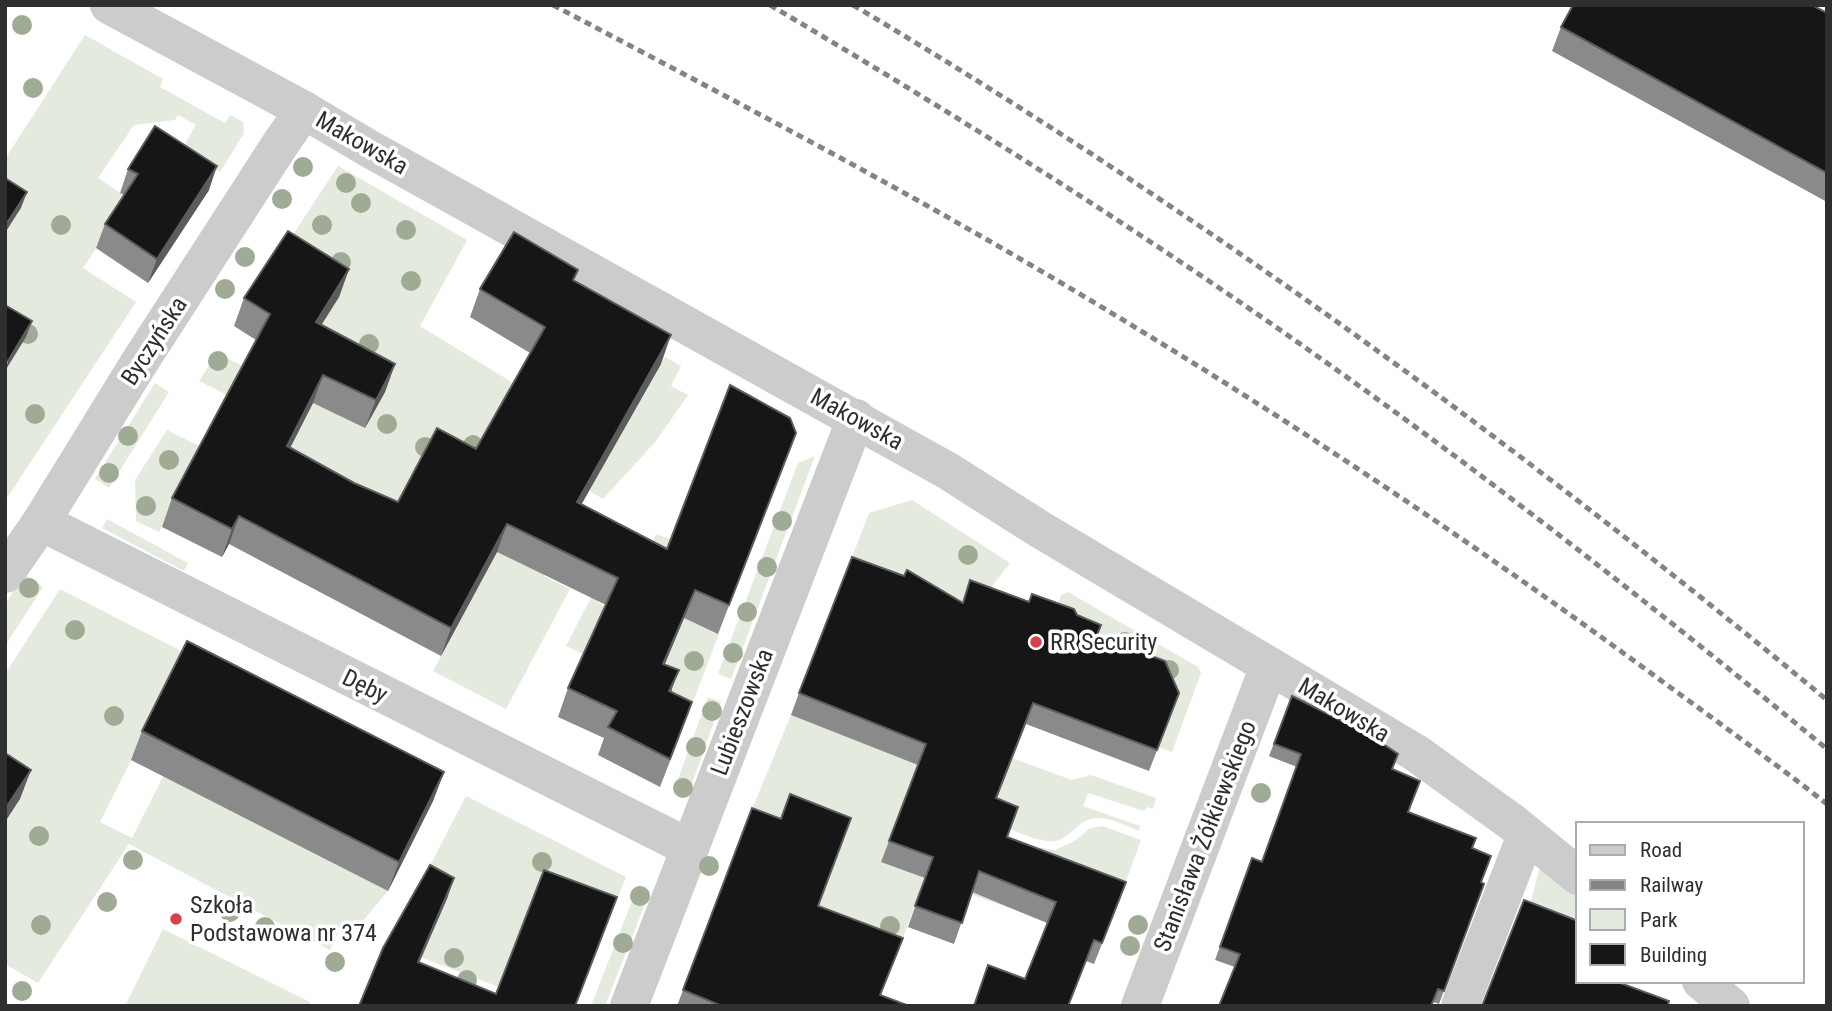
<svg xmlns="http://www.w3.org/2000/svg" width="1832" height="1011" viewBox="0 0 1832 1011" font-family="'Roboto Condensed',sans-serif">
  <rect width="100%" height="100%" fill="#fff"/>
  <!-- green -->
  <g fill="#e5eade">
    <polygon points="85,35 163,79 160,87 225,123 230,115 243,122 244,133 220,172 181,151 196,125 178,115 175,120 134,125 98,178 129,199 83,268 136,302 5,501 5,233 21,208 5,198 5,159"/>
    <polygon points="338,166 467,240 420,326 518,386 566,531 544,576 570,589 506,709 433,671 480,583 273,483 298,431 199,381 217,353 365,428 341,369 277,259"/>
    <polygon points="665,357 681,366 671,386 688,395 656,441 603,499 589,491"/>
    <polygon points="155,383 169,392 109,488 95,479"/>
    <polygon points="167,430 203,448 159,532 136,521 135,480"/>
    <polygon points="815,456 731,679 718,674 798,463"/>
    <polygon points="912,500 1010,563 976,607 1005,665 892,866 1023,845 1055,850 1076,840 1090,828 1103,826 1141,840 1118,903 1023,913 925,878 895,959 813,910 782,816 773,840 744,829 791,715 869,513"/>
    <polygon points="107,519 188,563 184,571 102,528"/>
    <polygon points="656,534 745,566 669,585 679,631 684,618 719,634 682,730 629,676 566,646 613,555 620,558 597,602 608,608 640,568"/>
    <polygon points="24,574 43,587 5,646 5,605"/>
    <polygon points="60,589 185,653 100,822 132,838 208,688 190,789 388,891 362,922 343,923 330,950 129,844 38,983 5,964 5,674"/>
    <polygon points="1068,592 1198,667 1201,673 1172,752 1158,747 1051,625 1061,595"/>
    <polygon points="708,697 721,702 688,795 674,790"/>
    <path d="M1012,758L1072,780L1091,775L1156,798L1153,809L1147,807L1144,811L1088,793L1083,806L1140,826L1139,831C1119,823 1096,809 1078,826C1072,832 1064,839 1056,841C1039,844 1004,826 988,819Z"/>
    <polygon points="466,796 626,877 610,918 499,987 389,945"/>
    <polygon points="1544,869 1578,898 1578,935 1527,915 1539,870"/>
    <polygon points="638,886 650,891 605,1006 591,1006"/>
    <polygon points="163,929 310,1002 308,1006 125,1006"/>
  </g>
  <g fill="none" stroke-linecap="round" stroke-linejoin="round">
    <!-- minor -->
    <g stroke="#ccc" stroke-width="38">
      <polyline points="109,5 304,110 368,148 948,471 1041,530 1416,753 1513,823 1578,876"/>
      <polyline points="41,522 690,848"/>
      <polyline points="5,574 41,522 139,363 281,143 304,110"/>
      <polyline points="1701,981 1731,1006"/>
      <polyline points="629,1006 856,418"/>
      <polyline points="1140,1006 1269,666"/>
      <polyline points="1460,1006 1526,835"/>
    </g>
    <!-- rail -->
    <g stroke="#848484" stroke-width="5" stroke-dasharray="7 5" stroke-linecap="butt">
      <path d="M553,5C680,72 808,139 933,209C1186,351 1429,510 1663,682C1718,722 1773,762 1827,804"/>
      <path d="M770,5C895,79 1019,155 1140,235C1379,392 1606,567 1827,749"/>
      <path d="M853,5C1196,209 1519,445 1827,700"/>
    </g>
  </g>
  <!-- trees -->
  <g fill="#a0ab96">
    <circle cx="22" cy="25" r="10"/>
    <circle cx="33" cy="88" r="10"/>
    <circle cx="303" cy="167" r="10"/>
    <circle cx="346" cy="183" r="10"/>
    <circle cx="282" cy="199" r="10"/>
    <circle cx="361" cy="203" r="10"/>
    <circle cx="61" cy="225" r="10"/>
    <circle cx="322" cy="225" r="10"/>
    <circle cx="406" cy="230" r="10"/>
    <circle cx="245" cy="257" r="10"/>
    <circle cx="341" cy="262" r="10"/>
    <circle cx="411" cy="281" r="10"/>
    <circle cx="225" cy="289" r="10"/>
    <circle cx="28" cy="334" r="10"/>
    <circle cx="369" cy="344" r="10"/>
    <circle cx="218" cy="361" r="10"/>
    <circle cx="35" cy="414" r="10"/>
    <circle cx="387" cy="424" r="10"/>
    <circle cx="128" cy="436" r="10"/>
    <circle cx="473" cy="445" r="10"/>
    <circle cx="425" cy="447" r="10"/>
    <circle cx="169" cy="460" r="10"/>
    <circle cx="109" cy="473" r="10"/>
    <circle cx="146" cy="506" r="10"/>
    <circle cx="782" cy="521" r="10"/>
    <circle cx="968" cy="555" r="10"/>
    <circle cx="767" cy="567" r="10"/>
    <circle cx="29" cy="588" r="10"/>
    <circle cx="747" cy="612" r="10"/>
    <circle cx="75" cy="630" r="10"/>
    <circle cx="1125" cy="642" r="10"/>
    <circle cx="733" cy="653" r="10"/>
    <circle cx="694" cy="661" r="10"/>
    <circle cx="1169" cy="670" r="10"/>
    <circle cx="712" cy="711" r="10"/>
    <circle cx="114" cy="716" r="10"/>
    <circle cx="696" cy="747" r="10"/>
    <circle cx="683" cy="788" r="10"/>
    <circle cx="1261" cy="793" r="10"/>
    <circle cx="39" cy="836" r="10"/>
    <circle cx="133" cy="860" r="10"/>
    <circle cx="542" cy="862" r="10"/>
    <circle cx="709" cy="866" r="10"/>
    <circle cx="640" cy="896" r="10"/>
    <circle cx="107" cy="902" r="10"/>
    <circle cx="230" cy="912" r="10"/>
    <circle cx="41" cy="925" r="10"/>
    <circle cx="1138" cy="925" r="10"/>
    <circle cx="890" cy="926" r="10"/>
    <circle cx="265" cy="927" r="10"/>
    <circle cx="623" cy="943" r="10"/>
    <circle cx="1130" cy="946" r="10"/>
    <circle cx="454" cy="958" r="10"/>
    <circle cx="335" cy="962" r="10"/>
    <circle cx="467" cy="980" r="10"/>
    <circle cx="22" cy="991" r="10"/>
  </g>
  <!-- wall -->
  <g fill="#8a8a8a">
    <polygon points="1827,13 1827,202 1552,51 1561,27"/>
    <polygon points="128,169 209,190 148,283 96,248 105,224 124,195 120,193"/>
    <polygon points="349,269 339,297 321,325 395,364 385,392 365,428 313,403 290,447 354,483 398,502 476,449 530,353 470,317 480,289 575,281 661,364 581,504 667,549 785,461 718,634 684,618 665,664 682,730 660,787 598,755 604,738 558,717 568,688 606,605 497,552 441,656 229,544 222,557 162,527 172,498 256,340 234,326 244,298"/>
    <polygon points="1029,602 1077,615 1097,635 1179,693 1149,771 1026,724 997,798 1007,837 1118,903 1094,964 1086,961 1025,979 1047,923 972,892 954,944 908,927 925,878 881,862 918,765 791,715 799,693 962,603"/>
    <polygon points="1292,696 1392,770 1408,812 1472,848 1481,883 1484,884 1439,1004 1433,1002 1235,967 1215,960 1252,858 1262,862 1297,767 1269,756"/>
    <polygon points="142,731 444,772 433,801 388,891 131,760"/>
    <polygon points="752,808 818,906 903,938 881,995 909,1006 677,1006"/>
  </g>
  <!-- shaded-wall -->
  <g fill="#5c5c5c">
    <polygon points="217,166 209,190 148,283 157,259"/>
    <polygon points="27,192 21,208 5,233 5,226"/>
    <polygon points="349,269 339,297 305,351 316,322"/>
    <polygon points="32,321 26,337 5,371 8,361"/>
    <polygon points="671,335 661,364 567,530 577,502"/>
    <polygon points="395,364 385,392 365,428 376,400"/>
    <polygon points="323,375 313,403 277,474 287,446"/>
    <polygon points="239,516 229,544 222,557 232,529"/>
    <polygon points="507,524 497,552 441,656 451,628"/>
    <polygon points="695,590 684,618 653,692 663,664"/>
    <polygon points="679,670 668,699 669,691"/>
    <polygon points="31,770 20,799 5,822 5,809"/>
    <polygon points="444,772 433,801 388,891 399,862"/>
    <polygon points="454,878 447,899 410,984 418,962"/>
  </g>
  <!-- building -->
  <g fill="#161616" stroke="#5c5c5c" stroke-width="2">
    <polygon points="1573,5 1812,5 1827,13 1827,173 1561,27"/>
    <polygon points="155,126 217,166 157,259 105,224 138,174 128,169"/>
    <polygon points="5,178 27,192 5,226"/>
    <polygon points="288,231 349,269 316,322 395,364 376,400 323,375 287,446 354,483 398,502 437,428 476,449 545,327 480,289 514,232 578,270 573,280 671,335 577,502 667,549 730,385 790,418 796,433 729,605 695,590 663,664 679,670 669,691 692,702 670,759 608,727 617,711 568,688 618,578 507,524 451,628 239,516 232,529 172,498 270,314 244,298"/>
    <polygon points="5,305 32,321 8,361 5,360"/>
    <polygon points="852,557 904,576 907,570 963,603 970,580 1029,602 1032,594 1074,609 1077,615 1101,625 1097,635 1165,661 1179,693 1157,750 1033,703 996,798 1018,807 1007,837 1126,882 1102,943 1094,940 1068,1006 974,1006 988,965 1025,979 1056,902 979,871 962,923 915,906 933,857 889,841 926,744 799,693"/>
    <polygon points="187,641 444,772 399,862 142,731"/>
    <polygon points="1292,696 1368,734 1398,754 1392,769 1420,781 1408,812 1476,838 1472,848 1491,856 1481,882 1484,884 1444,991 1438,989 1431,1006 1219,1006 1240,954 1220,947 1252,858 1262,862 1301,754 1274,744"/>
    <polygon points="5,753 31,770 5,809"/>
    <polygon points="790,794 851,818 818,906 903,938 880,995 909,1006 722,1006 683,990 752,808 781,819"/>
    <polygon points="430,865 454,878 418,962 496,994 544,870 617,897 575,1006 359,1006 383,948"/>
    <polygon points="1524,900 1578,921 1578,981 1615,981 1669,1001 1668,1004 1671,1006 1482,1006"/>
  </g>
  <!-- markers -->
  <g fill="#d4424e" stroke="#fff" stroke-width="2.5">
    <circle cx="1036" cy="642" r="7"/>
    <circle cx="176" cy="919" r="7"/>
  </g>
  <g text-anchor="middle" stroke-width="7" stroke-linejoin="round" paint-order="stroke">
    <!-- street labels -->
    <g font-size="24" fill="#2f2f2f" stroke="#fff">
      <text transform="translate(362 143) rotate(30)" y="8">Makowska</text>
      <text transform="translate(154 341) rotate(-57)" y="8">Byczyńska</text>
      <text transform="translate(857 419) rotate(29)" y="8">Makowska</text>
      <text transform="translate(365 686) rotate(26)" y="8">Dęby</text>
      <text transform="translate(1344 710) rotate(31)" y="8">Makowska</text>
      <text transform="translate(742 712) rotate(-69)" y="8">Lubieszowska</text>
      <text transform="translate(1205 836) rotate(-69)" y="8">Stanisława Żółkiewskiego</text>
    </g>
    <!-- poi labels -->
    <g font-size="24" fill="#2f2f2f" stroke="#fff" text-anchor="start">
      <text x="1050" y="650">RR Security</text>
      <text x="190" y="913">Szkoła<tspan x="190" dy="28">Podstawowa nr 374</tspan></text>
    </g>
  </g>
  <!-- border -->
  <rect width="1832" height="1011" fill="none" stroke="#2f2f2f" stroke-width="14"/>
  <!-- legend -->
  <rect x="1576" y="822" width="228" height="161" fill="#ffffff" stroke="#acacac" stroke-width="2"/>
  <rect x="1590" y="845" width="35" height="10" fill="#cccccc" stroke="#acacac" stroke-width="2"/>
  <text x="1640" y="857" font-size="21" fill="#2f2f2f">Road</text>
  <rect x="1590" y="880" width="35" height="10" fill="#848484" stroke="#acacac" stroke-width="2"/>
  <text x="1640" y="892" font-size="21" fill="#2f2f2f">Railway</text>
  <rect x="1590" y="909" width="35" height="21" fill="#e5eade" stroke="#acacac" stroke-width="2"/>
  <text x="1640" y="927" font-size="21" fill="#2f2f2f">Park</text>
  <rect x="1590" y="944" width="35" height="21" fill="#161616" stroke="#acacac" stroke-width="2"/>
  <text x="1640" y="962" font-size="21" fill="#2f2f2f">Building</text>
</svg>
